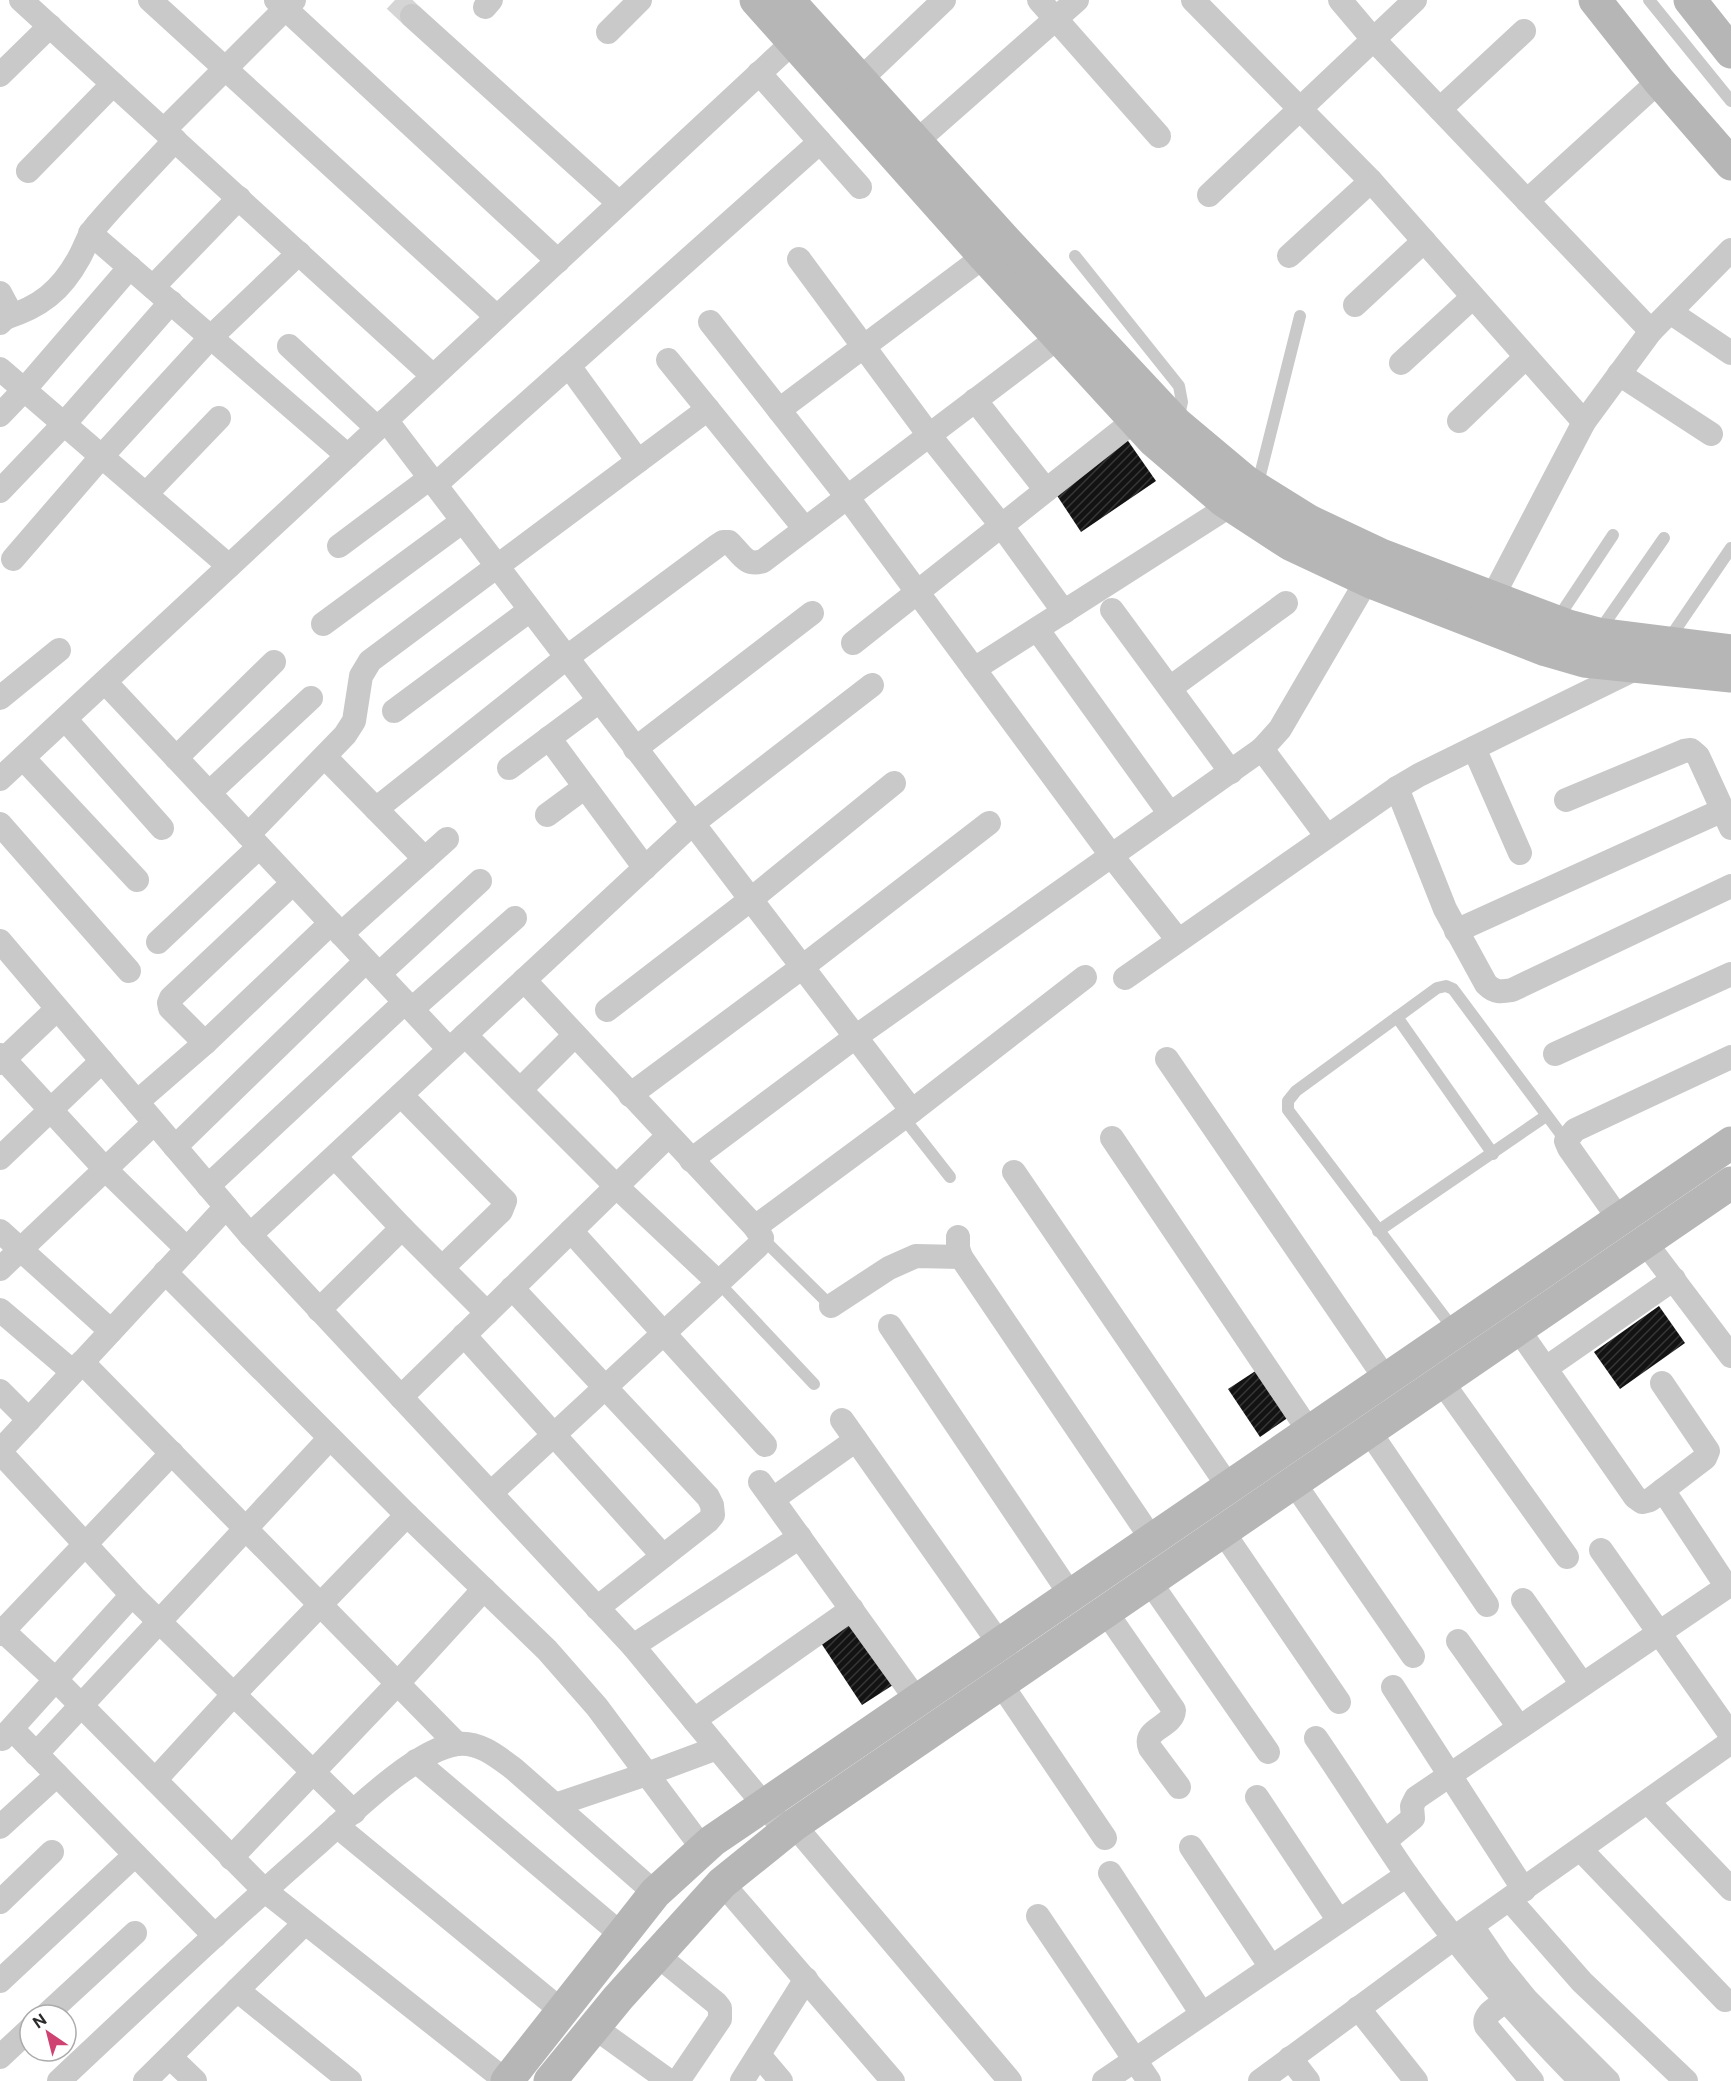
<svg xmlns="http://www.w3.org/2000/svg" width="1731" height="2081" viewBox="0 0 1731 2081" font-family="'Public Sans',sans-serif">
  <defs>
    <pattern id="building-hatch" width="6" height="6" patternUnits="userSpaceOnUse" patternTransform="scale(1.5)"><rect width="6" height="6" fill="#131313"/><path d="M-1 1l2-2M0 6l6-6M5 7l2-2" fill="none" stroke="#363636"/></pattern>
  </defs>
  <rect width="100%" height="100%" fill="#fff"/>
  <!-- building -->
  <g fill="url(#building-hatch)">
    <polygon points="1126,438 1156,481 1081,532 1052,488"/>
    <polygon points="1659,1306 1685,1343 1620,1389 1594,1352"/>
    <polygon points="1257,1370 1289,1417 1260,1437 1228,1389"/>
    <polygon points="852,1623 893,1685 862,1705 821,1643"/>
  </g>
  <g fill="none" stroke-linecap="round" stroke-linejoin="round">
    <!-- street-tunnel -->
    <polyline stroke="#d5d5d5" stroke-width="24" stroke-dasharray="24 12" stroke-linecap="butt" points="395,0 412,16"/>
    <!-- lane -->
    <g stroke="#c9c9c9" stroke-width="12">
      <polyline points="1649,0 1731,101"/>
      <polyline points="1075,256 1179,386 1182,402 1178,420"/>
      <polyline points="1257,487 1300,316"/>
      <polyline points="1556,621 1613,535"/>
      <polyline points="1600,630 1664,538"/>
      <polyline points="1669,639 1731,548"/>
      <polyline points="1397,1017 1493,1154"/>
      <polyline points="903,1117 950,1177"/>
      <polyline points="1378,1231 1546,1116"/>
      <polyline points="762,1238 831,1306"/>
      <polyline points="718,1282 814,1384"/>
      <polyline points="1455,1331 1288,1110 1288,1101 1296,1091 1437,988 1446,986 1453,989 1566,1141"/>
    </g>
    <!-- street -->
    <g stroke="#c9c9c9" stroke-width="24">
      <polyline points="21,0 433,376"/>
      <polyline points="150,0 497,317"/>
      <polyline points="276,0 558,261"/>
      <polyline points="1039,0 1159,136"/>
      <polyline points="1193,0 1371,181 1584,422"/>
      <polyline points="1340,0 1373,39 1651,331"/>
      <polyline points="485,7 491,0"/>
      <polyline points="412,16 619,203"/>
      <polyline points="608,32 640,0"/>
      <polyline points="759,73 860,187"/>
      <polyline points="0,75 50,26"/>
      <polyline points="861,79 944,0"/>
      <polyline points="1440,109 1524,31"/>
      <polyline points="164,130 294,0"/>
      <polyline points="917,141 1077,0"/>
      <polyline points="28,171 113,84"/>
      <polyline points="1209,195 1415,0"/>
      <polyline points="1527,201 1659,81"/>
      <polyline points="90,233 348,456"/>
      <polyline points="1289,256 1371,181"/>
      <polyline points="799,259 929,435 1001,525 1064,612"/>
      <polyline points="153,287 239,198"/>
      <polyline points="0,293 8,308 5,318 0,323"/>
      <polyline points="1355,305 1424,241"/>
      <polyline points="1670,312 1731,353"/>
      <path d="M5,318C40,307 61,291 79,258C85,248 88,235 96,226C121,196 149,169 175,140"/>
      <polyline points="710,322 848,498 1111,855 1178,940"/>
      <polyline points="289,346 377,428"/>
      <polyline points="668,360 805,529"/>
      <polyline points="1401,363 1473,297"/>
      <polyline points="569,366 638,461"/>
      <polyline points="0,369 229,566"/>
      <polyline points="1619,374 1711,434"/>
      <polyline points="975,400 1046,490"/>
      <polyline points="779,410 998,246"/>
      <polyline points="0,415 24,390 130,267"/>
      <polyline points="386,420 912,1111"/>
      <polyline points="1459,421 1526,357"/>
      <polyline points="435,485 820,142"/>
      <polyline points="0,491 64,424 171,302"/>
      <polyline points="146,494 219,418"/>
      <polyline points="339,546 430,478"/>
      <polyline points="13,559 102,456 211,337 299,253"/>
      <polyline points="1492,598 1584,422 1651,331 1731,250"/>
      <polyline points="1112,610 1231,772"/>
      <polyline points="323,624 463,521"/>
      <polyline points="1037,629 1170,814"/>
      <polyline points="853,643 1135,420"/>
      <polyline points="974,669 1242,498"/>
      <polyline points="105,682 449,1049"/>
      <polyline points="1170,688 1286,603"/>
      <polyline points="0,698 59,650"/>
      <polyline points="394,711 530,610"/>
      <polyline points="65,719 162,828"/>
      <polyline points="549,738 645,868"/>
      <polyline points="1474,748 1520,853"/>
      <polyline points="635,749 812,613"/>
      <polyline points="1262,749 1326,835"/>
      <polyline points="325,757 425,859"/>
      <polyline points="23,758 137,880"/>
      <polyline points="176,758 274,662"/>
      <polyline points="509,768 599,701"/>
      <polyline points="0,779 805,31"/>
      <path d="M1397,788L1445,909L1486,984C1495,993 1501,992 1512,990L1731,886"/>
      <polyline points="209,793 311,698"/>
      <polyline points="1566,800 1684,751 1691,750 1698,756 1731,828"/>
      <path d="M376,809L566,658L717,546L723,542H729C741,553 745,567 763,561L1059,337"/>
      <polyline points="547,815 585,787"/>
      <polyline points="0,824 129,971"/>
      <polyline points="248,835 345,735 354,721 361,676 370,661 708,409"/>
      <polyline points="1456,931 1723,810"/>
      <polyline points="341,934 447,839"/>
      <polyline points="0,941 250,1235 633,1646 775,1818"/>
      <polyline points="158,942 259,847"/>
      <polyline points="379,974 480,881"/>
      <polyline points="1125,978 1397,788 1419,775 1639,667"/>
      <polyline points="412,1009 515,918"/>
      <polyline points="607,1010 750,900 894,783"/>
      <polyline points="465,1035 617,1187 718,1282"/>
      <polyline points="205,1043 170,1008 169,1003 171,998 293,883"/>
      <polyline points="1555,1054 1731,974"/>
      <polyline points="0,1055 105,1169 187,1249"/>
      <polyline points="1167,1059 1385,1378"/>
      <polyline points="0,1063 57,1009"/>
      <polyline points="520,1090 575,1035"/>
      <polyline points="401,1095 505,1201 501,1211 442,1268"/>
      <polyline points="630,1095 801,968 989,823"/>
      <polyline points="137,1102 205,1043 331,923"/>
      <polyline points="1112,1138 1309,1431"/>
      <polyline points="175,1147 366,961"/>
      <polyline points="335,1157 402,1228 487,1313"/>
      <polyline points="0,1158 102,1061"/>
      <polyline points="691,1160 854,1038 1262,749 1280,729 1367,580"/>
      <polyline points="1014,1172 1228,1486"/>
      <polyline points="208,1186 405,1002"/>
      <polyline points="1619,1219 1569,1148 1566,1141 1575,1130 1731,1057"/>
      <polyline points="755,1227 912,1111 1085,977"/>
      <polyline points="0,1231 111,1331"/>
      <polyline points="571,1231 765,1445"/>
      <polyline points="250,1235 692,824 872,685"/>
      <polyline points="958,1237 958,1248 961,1257 1151,1538"/>
      <polyline points="1645,1242 1731,1356"/>
      <polyline points="0,1269 154,1123"/>
      <polyline points="165,1272 407,1515 547,1650 597,1707 703,1849"/>
      <polyline points="512,1288 708,1497 712,1505 713,1515 708,1521 597,1608"/>
      <polyline points="831,1306 889,1268 916,1256 961,1257"/>
      <polyline points="0,1310 73,1372"/>
      <polyline points="319,1310 402,1228"/>
      <polyline points="890,1326 1070,1594"/>
      <polyline points="1518,1329 1635,1497 1642,1502 1650,1500 1705,1458 1708,1451 1662,1383"/>
      <polyline points="464,1335 663,1556"/>
      <polyline points="82,1362 457,1744"/>
      <polyline points="1546,1368 1674,1279"/>
      <polyline points="1442,1382 1567,1557"/>
      <polyline points="0,1391 29,1420"/>
      <polyline points="401,1397 668,1136"/>
      <polyline points="842,1420 999,1643"/>
      <polyline points="1369,1431 1487,1605"/>
      <polyline points="0,1451 226,1207"/>
      <polyline points="0,1452 132,1595 354,1812"/>
      <polyline points="760,1482 916,1699"/>
      <polyline points="1294,1483 1413,1656"/>
      <polyline points="1663,1490 1727,1587"/>
      <polyline points="491,1493 758,1246 762,1238 755,1227 524,980"/>
      <polyline points="773,1499 856,1440"/>
      <polyline points="1223,1532 1339,1702"/>
      <polyline points="1601,1550 1731,1735"/>
      <polyline points="1150,1582 1268,1752"/>
      <polyline points="1523,1600 1582,1684"/>
      <path d="M1106,1612L1174,1710C1173,1728 1142,1728 1150,1748L1179,1787"/>
      <polyline points="0,1628 56,1680 264,1890 506,2081"/>
      <polyline points="0,1634 172,1453"/>
      <polyline points="1458,1641 1519,1727"/>
      <polyline points="633,1646 800,1537"/>
      <polyline points="1001,1684 1105,1838"/>
      <polyline points="1393,1687 1524,1890"/>
      <polyline points="694,1720 852,1609"/>
      <polyline points="12,1729 215,1936"/>
      <path d="M1316,1738C1347,1783 1376,1830 1407,1875C1459,1949 1518,2017 1581,2081"/>
      <polyline points="2,1739 132,1595"/>
      <polyline points="36,1754 330,1438"/>
      <polyline points="416,1761 622,1935"/>
      <polyline points="155,1780 234,1694 407,1515"/>
      <polyline points="1257,1797 1339,1921"/>
      <polyline points="1648,1802 1731,1889"/>
      <polyline points="555,1805 647,1774 717,1748"/>
      <polyline points="794,1825 1010,2081"/>
      <polyline points="337,1826 562,2011"/>
      <polyline points="0,1827 57,1775"/>
      <polyline points="1385,1841 1413,1818 1412,1806 1416,1798 1731,1584"/>
      <polyline points="1191,1847 1271,1967"/>
      <polyline points="1581,1850 1725,2000"/>
      <polyline points="231,1858 398,1683 484,1589"/>
      <polyline points="1110,1873 1202,2014"/>
      <polyline points="722,1883 893,2081"/>
      <polyline points="1510,1900 1582,1982 1686,2081"/>
      <polyline points="0,1902 52,1852"/>
      <polyline points="1038,1916 1149,2081"/>
      <polyline points="1472,1926 1500,1967 1527,2000 1608,2081"/>
      <polyline points="657,1955 716,2003 720,2008 720,2019 678,2081"/>
      <polyline points="0,1981 135,1855"/>
      <polyline points="237,1990 350,2081"/>
      <path d="M1506,2001C1497,2008 1482,2014 1486,2026L1532,2081"/>
      <polyline points="1358,2008 1416,2081"/>
      <polyline points="46,2015 135,1933"/>
      <polyline points="594,2027 669,2081"/>
      <polyline points="759,2055 781,2081"/>
      <polyline points="0,2057 30,2029"/>
      <polyline points="170,2057 195,2081"/>
      <polyline points="1290,2058 1308,2081"/>
      <path d="M59,2081C143,2002 227,1923 314,1847C348,1817 414,1750 457,1744C479,1741 498,1757 514,1769L655,1893"/>
      <polyline points="145,2081 305,1923"/>
      <polyline points="742,2081 806,1979"/>
      <polyline points="1104,2081 1407,1875"/>
      <polyline points="1260,2081 1454,1938 1731,1742"/>
    </g>
    <!-- secondary -->
    <g stroke="#b6b6b6" stroke-width="33">
      <polyline points="756,0 984,256 1154,441 1224,501 1290,544 1371,582 1546,650 1584,661 1731,676"/>
      <polyline points="788,0 1006,241 1177,424 1245,481 1309,521 1381,555 1568,626 1598,634 1731,651"/>
      <polyline points="1595,0 1659,81 1731,164"/>
      <polyline points="1690,0 1731,52"/>
      <polyline points="507,2081 655,1893 712,1841 1731,1143"/>
      <polyline points="550,2081 618,1998 722,1883 794,1825 1731,1183"/>
    </g>
  </g>
  <!-- north arrow -->
  <g transform="translate(48 2033) rotate(325)"><circle r="28" fill="#ffffff" stroke="#ababab" stroke-width="1.5"/>
  <path d="M0-4.5L10 22L0 15L-10 22Z" fill="#ce4372"/>
  <text y="-9" font-size="16" font-weight="bold" text-anchor="middle" fill="#2c2c2c">N</text>
  </g>
</svg>
